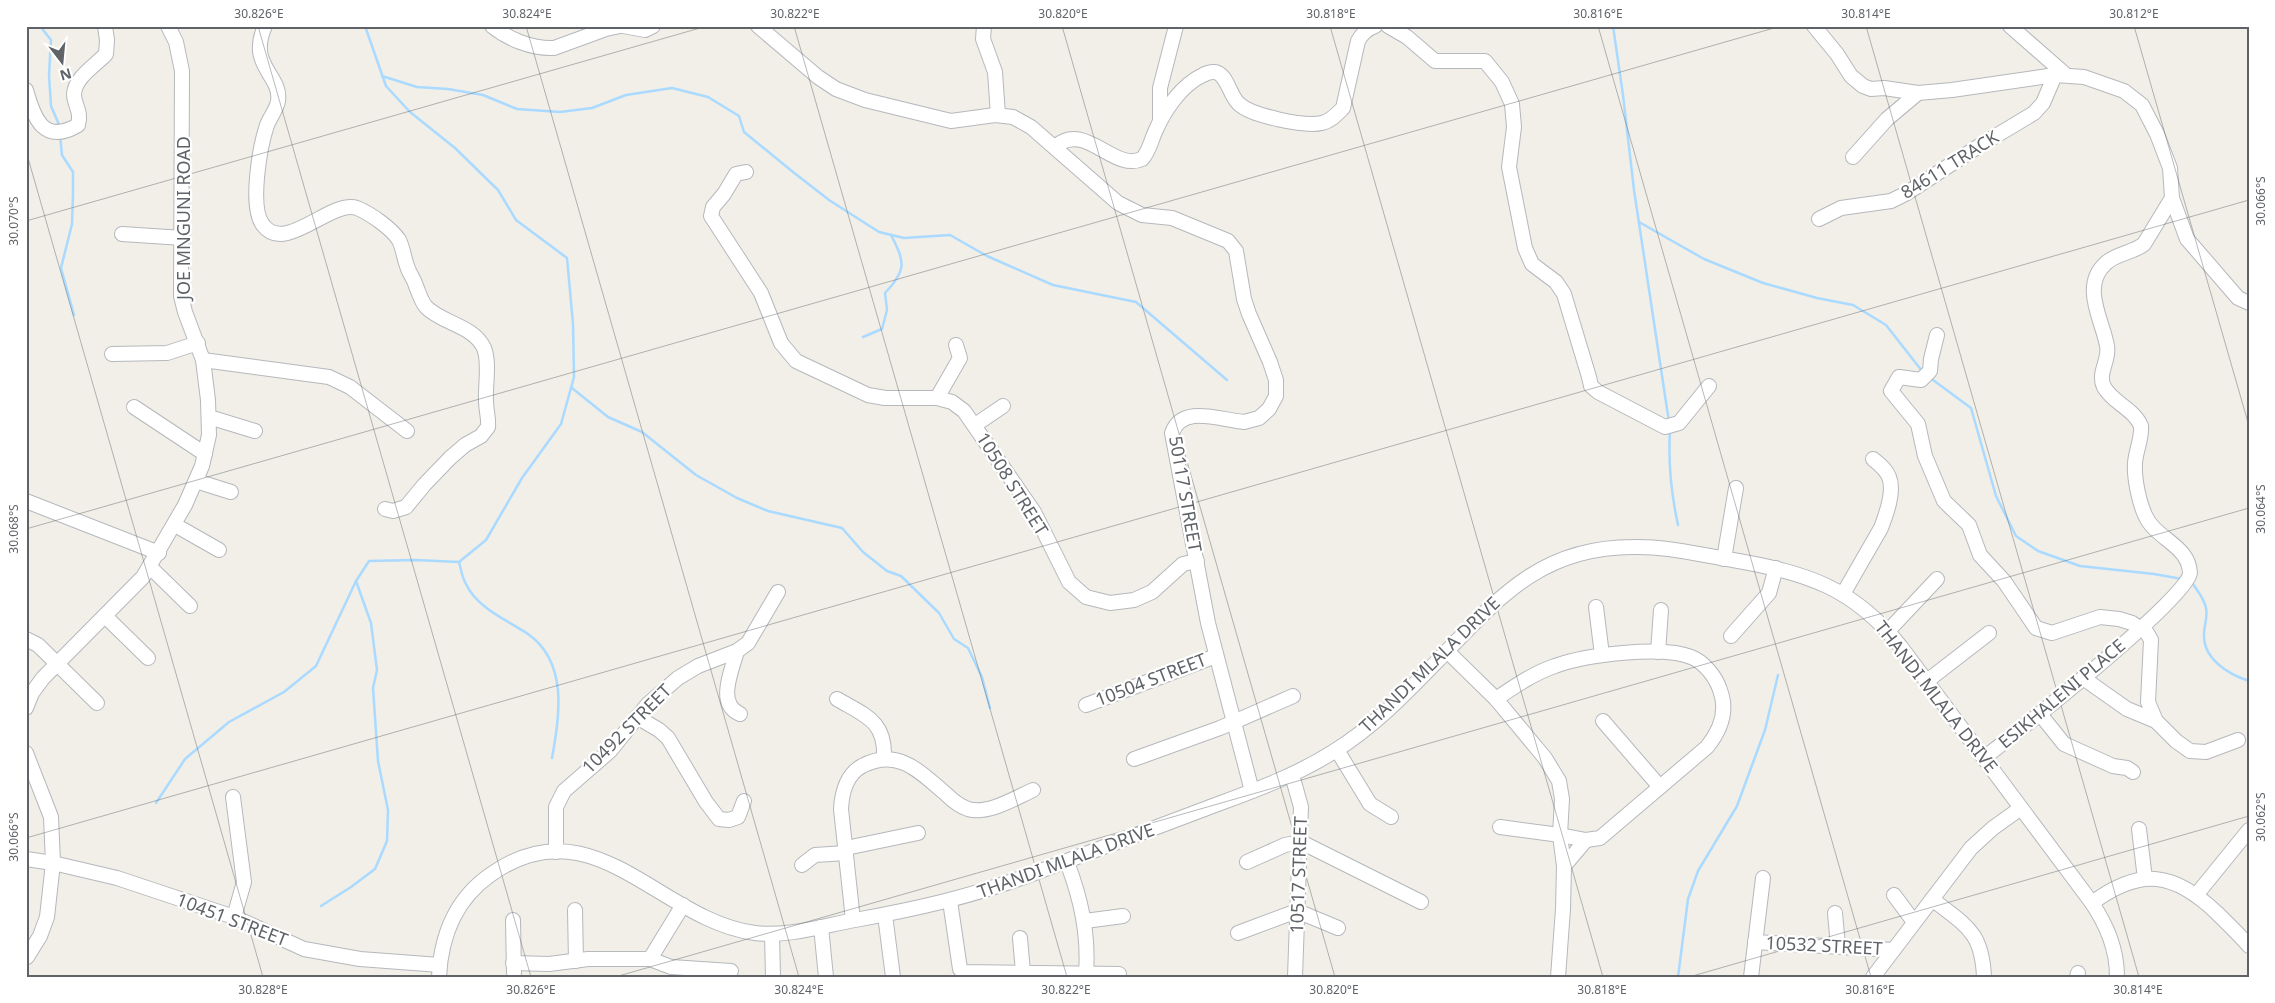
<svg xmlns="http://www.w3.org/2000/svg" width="2275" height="1003" viewBox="0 0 2275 1003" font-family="'Noto Sans',sans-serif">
  <rect width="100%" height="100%" fill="#f1efe8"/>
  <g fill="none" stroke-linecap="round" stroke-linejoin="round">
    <!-- stream -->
    <g stroke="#aadaff" stroke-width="2.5">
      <polyline points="40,26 51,40 49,75 51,106 60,127"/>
      <polyline points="1613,26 1623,95 1634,190 1669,422"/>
      <polyline points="382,76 417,87 448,89 483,95 517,109 560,112 592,108 626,95 672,88 708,97 739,116 744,132 793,172 829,200 879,232 904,238 950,235 987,256 1053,285 1136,302 1227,380"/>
      <polyline points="60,135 62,155 73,172 73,194 72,224 61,268 74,315"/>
      <polyline points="1639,222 1704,259 1763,283 1817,298 1853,305 1886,325 1922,371"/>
      <path d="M863,337L882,329L887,310L885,293C907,270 905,262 891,235"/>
      <polyline points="1929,377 1971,408 1996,496 2016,536 2038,551 2080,566 2154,574 2182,579"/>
      <polyline points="572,388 608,417 642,432 696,475 737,498 768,511 842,528 863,552 887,571 901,576 939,613 954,639 968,648 982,677 990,708"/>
      <path d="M1670,430C1668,462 1671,493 1678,525"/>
      <path d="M459,562C461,569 462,578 466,584C477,608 507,620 528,634C568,662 560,716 552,758"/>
      <path d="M2193,584C2198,592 2204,598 2206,608C2208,616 2204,626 2204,634C2203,659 2228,674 2249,681"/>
      <polyline points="156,803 185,759 229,722 284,692 316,666 356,581 369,561 415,560 459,562 486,540 522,478 561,424 574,377 573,324 567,258 516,220 498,190 455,148 410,112 386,86 365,26"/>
      <polyline points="321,906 351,887 375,869 387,841 388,810 378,761 373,688 377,670 371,623 356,581"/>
      <polyline points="1678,977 1688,899 1698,871 1737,806 1765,730 1778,675"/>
    </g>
    <defs>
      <g id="minor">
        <path d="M265,26C247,66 282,75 278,101C277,109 270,117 267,125C260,146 249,207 263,225C285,255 331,199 357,208C371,214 391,228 399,240C403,248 404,258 407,266C409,273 414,279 416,286C419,293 421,301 426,307C443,324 473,325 484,348C490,363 485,385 486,401C486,410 489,419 488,427L481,436L465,445L450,458L424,485L406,507L393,511L385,509"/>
        <path d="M492,26C508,39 532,49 554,48L606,29L620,26"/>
        <polyline points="623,26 645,30 653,26"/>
        <path d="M758,26L818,77L836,89L865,100L951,121L995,115L1013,117L1031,127L1118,203L1142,215L1172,218L1228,241L1236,251L1244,299L1249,314L1270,362L1276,380V396L1269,409L1259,418L1244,422C1220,420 1182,404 1172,433L1208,623L1252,791"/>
        <polyline points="984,26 983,39 995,72 998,115"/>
        <polyline points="1388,26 1407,37 1435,61 1485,61 1502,82 1512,104 1514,127 1509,167 1525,248 1532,264 1556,282 1564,294 1589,377 1591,386 1598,392 1665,427 1679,423 1709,386"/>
        <polyline points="1814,26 1837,54 1851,76 1863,86 1871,89 1884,88 1918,93 1952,90 2055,75 2084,77 2124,91 2142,105 2157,134 2170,168 2172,198 2187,239 2238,298 2249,303"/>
        <polyline points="2010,26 2066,75"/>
        <path d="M26,90C34,119 44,145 78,125C82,111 74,105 74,94C75,77 96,65 106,54L107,40L105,26"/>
        <polyline points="1160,120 1160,88 1176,26"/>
        <path d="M1055,147C1085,120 1113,172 1142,159C1149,152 1151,141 1155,132C1164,111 1181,85 1203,75C1207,73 1213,71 1218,73C1228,78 1230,96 1239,104C1252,116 1305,127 1322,123C1331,121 1337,114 1343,108L1358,41C1362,33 1367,29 1375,26"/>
        <polyline points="1853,157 1887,119 1918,93"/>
        <polyline points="746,172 736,174 724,194 713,207 711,216 761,293 781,343 796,361 868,395 885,398 937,398 952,402 964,411 1034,512 1069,582 1086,597 1110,603 1134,600 1152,592 1183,564 1197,561"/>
        <polyline points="1819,219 1841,208 1891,201 1907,193 1979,146 2034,113 2043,103 2055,75"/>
        <polyline points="122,234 183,238"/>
        <polyline points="1937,335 1931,359 1930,371 1921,380 1899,377 1891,391 1918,424 1925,456 1944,501 1969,525 1980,555 2004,581 2036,628 2052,633 2100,617 2119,619 2132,623 2147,633 2151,640 2148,702 2156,721 2176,741 2190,751 2206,752 2238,740"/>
        <polyline points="112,354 167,353 198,343"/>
        <polyline points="203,360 329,377 350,387 407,431"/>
        <polyline points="937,398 960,358 956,345"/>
        <polyline points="134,407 205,454"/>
        <polyline points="209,417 255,431"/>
        <polyline points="975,425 1003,406"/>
        <polyline points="196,481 231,492"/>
        <polyline points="26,501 159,553"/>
        <polyline points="175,525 219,550"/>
        <polyline points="1724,559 1736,488"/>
        <polyline points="150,567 190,606"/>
        <path d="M1843,594L1881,528C1886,515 1895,491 1889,477C1886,469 1879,464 1873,459"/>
        <polyline points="1596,607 1602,655"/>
        <polyline points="105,616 148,658"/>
        <polyline points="1888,631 1937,579"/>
        <polyline points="1731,636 1769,593 1776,568"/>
        <polyline points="26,639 38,645 97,703"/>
        <path d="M737,651C732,670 716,704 740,714"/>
        <polyline points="1447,651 1496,699 1545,758 1559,781 1562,799 1560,835 1564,866 1563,909 1558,977"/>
        <polyline points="1658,652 1661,610"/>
        <polyline points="2083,678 2127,709 2156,721"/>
        <polyline points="1927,681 1989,633"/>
        <path d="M837,699C866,716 886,721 884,759"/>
        <path d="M1496,699C1515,686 1534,673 1555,666C1585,655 1662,645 1691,657C1704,662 1716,677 1720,690C1728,711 1720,731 1707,747L1600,838L1586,840L1560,835L1500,827"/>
        <polyline points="1086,705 1216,656"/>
        <polyline points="26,708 32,693 43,678 143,577 185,505 202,466 209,435 208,400 203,360 185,312 181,296 182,71 176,42 168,26"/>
        <polyline points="2040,714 2064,744 2113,766 2127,768 2133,772"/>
        <polyline points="637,717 659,730 668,738 706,802 719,819 729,820 738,817 744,801"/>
        <polyline points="1603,721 1660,787"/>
        <polyline points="1337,750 1370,804 1391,817"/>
        <polyline points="26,753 51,817 53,863 47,917 40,936 27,957"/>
        <path d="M1984,758C2012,736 2190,597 2190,573C2189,545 2155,539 2145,515C2139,502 2134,478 2135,463C2136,450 2142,439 2141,426C2134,409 2113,403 2104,387C2097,373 2110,360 2107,346C2103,321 2080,286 2106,263C2117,253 2133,253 2144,244L2172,198"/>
        <polyline points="1134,759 1220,728 1293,696"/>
        <polyline points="1292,775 1301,807 1295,977"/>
        <polyline points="233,797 244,882 234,917"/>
        <polyline points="2139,829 2145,879"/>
        <polyline points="846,848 918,833"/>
        <polyline points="556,852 556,807 564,791 610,751 648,704 678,678 698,666 737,651 748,643 778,592"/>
        <polyline points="26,859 53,863 117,878 234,917 304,949 360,959 440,965"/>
        <path d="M1067,862C1081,899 1089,934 1086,974"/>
        <polyline points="1247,862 1285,845 1301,842 1421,902"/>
        <polyline points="802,865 815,855 846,853"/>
        <polyline points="1564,866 1586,840"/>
        <polyline points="2197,894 2249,830"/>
        <polyline points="1894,895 1914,922"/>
        <path d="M1932,899C1966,926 1982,931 1984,977"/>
        <polyline points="950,901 960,969 963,972 1119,974"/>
        <path d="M2092,903C2141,867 2174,872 2217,913C2228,924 2239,934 2249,946"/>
        <polyline points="575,910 576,961"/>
        <polyline points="1835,913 1838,946"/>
        <polyline points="885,915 893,977"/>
        <polyline points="513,920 514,973"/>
        <path d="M853,920L841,809C842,792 846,775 862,766C898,747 920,772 946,794C952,800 959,806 968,809C988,815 1015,798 1033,790"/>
        <polyline points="1085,921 1123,916"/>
        <polyline points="821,927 826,977"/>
        <polyline points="1238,933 1297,911 1338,928"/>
        <polyline points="772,934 773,977"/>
        <polyline points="1020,938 1023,972"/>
        <polyline points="1755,942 1893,950"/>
        <polyline points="650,959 683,905"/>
        <polyline points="513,963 549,964 588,959 650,959 671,967 731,971"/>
        <path d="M439,977C441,936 456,899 490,875C593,801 660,921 755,933C788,937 822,926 855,920C916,909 969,897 1027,876C1086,854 1144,832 1202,810C1247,793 1292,778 1333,752C1377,725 1412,687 1447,651C1503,593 1545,547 1633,547C1666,546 1700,555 1733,560C1807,573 1853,587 1901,647L2092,903C2107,926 2117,949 2117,977"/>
        <polyline points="1751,977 1763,878"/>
        <polyline points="1873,977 1971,848 1993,828 2021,808"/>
        <polyline points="2077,977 2078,973"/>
      </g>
    </defs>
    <!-- minor casing -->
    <use href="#minor" stroke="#b5b8bc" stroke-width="16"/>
    <!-- minor -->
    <use href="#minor" stroke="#fff" stroke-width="14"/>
  </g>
  <!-- ticks -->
  <path fill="none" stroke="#5f6368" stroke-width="1" stroke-opacity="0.45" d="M258,26L531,977M526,26L799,977M794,26L1067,977M1062,26L1335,977M1330,26L1603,977M1598,26L1871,977M1866,26L2139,977M2134,26L2249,426M26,151L263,977M26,221L707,26M26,529L1781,26M26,838L2249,200M615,977L2249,508M1689,977L2249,816"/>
  <g text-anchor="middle" stroke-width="4.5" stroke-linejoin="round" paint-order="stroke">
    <!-- street labels -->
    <g font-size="18" fill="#5f6368" stroke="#fff">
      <text transform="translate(1950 165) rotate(-32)" y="6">84611 TRACK</text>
      <text transform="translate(184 218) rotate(-90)" y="6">JOE MNGUNI ROAD</text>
      <text transform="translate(1012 484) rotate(58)" y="6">10508 STREET</text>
      <text transform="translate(1185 494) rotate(80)" y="6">50117 STREET</text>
      <text transform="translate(1430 665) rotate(-44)" y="6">THANDI MLALA DRIVE</text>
      <text transform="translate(1151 680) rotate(-21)" y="6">10504 STREET</text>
      <text transform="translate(2062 694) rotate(-40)" y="6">ESIKHALENI PLACE</text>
      <text transform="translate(1936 697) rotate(52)" y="6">THANDI MLALA DRIVE</text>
      <text transform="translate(627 729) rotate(-45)" y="6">10492 STREET</text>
      <text transform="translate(1066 861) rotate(-20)" y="6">THANDI MLALA DRIVE</text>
      <text transform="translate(1299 875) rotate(-88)" y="6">10517 STREET</text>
      <text transform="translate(232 920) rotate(21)" y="6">10451 STREET</text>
      <text transform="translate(1824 946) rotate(3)" y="6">10532 STREET</text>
    </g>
  </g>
  <!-- border -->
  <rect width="2275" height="1003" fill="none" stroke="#ffffff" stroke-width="55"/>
  <!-- north arrow -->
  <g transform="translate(62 62) rotate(164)" stroke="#ffffff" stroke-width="4" paint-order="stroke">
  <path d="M0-4L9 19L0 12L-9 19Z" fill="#5f6368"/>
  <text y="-8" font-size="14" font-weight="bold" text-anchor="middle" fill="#5f6368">N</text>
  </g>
  <rect x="28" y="28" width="2220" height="948" fill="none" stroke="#5f6368" stroke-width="2"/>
  <g font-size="12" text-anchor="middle" fill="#5f6368">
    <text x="259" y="18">30.826°E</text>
    <text x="527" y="18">30.824°E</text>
    <text x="795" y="18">30.822°E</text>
    <text x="1063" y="18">30.820°E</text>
    <text x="1331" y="18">30.818°E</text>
    <text x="1598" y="18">30.816°E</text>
    <text x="1866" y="18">30.814°E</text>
    <text x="2134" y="18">30.812°E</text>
    <text transform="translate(2261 201) rotate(-90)" y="4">30.066°S</text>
    <text transform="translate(14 221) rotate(-90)" y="4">30.070°S</text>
    <text transform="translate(2261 509) rotate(-90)" y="4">30.064°S</text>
    <text transform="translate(14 529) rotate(-90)" y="4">30.068°S</text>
    <text transform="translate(2261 817) rotate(-90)" y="4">30.062°S</text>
    <text transform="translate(14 837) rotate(-90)" y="4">30.066°S</text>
    <text x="263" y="994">30.828°E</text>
    <text x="531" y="994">30.826°E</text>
    <text x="799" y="994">30.824°E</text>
    <text x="1066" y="994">30.822°E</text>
    <text x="1334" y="994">30.820°E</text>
    <text x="1602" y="994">30.818°E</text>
    <text x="1870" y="994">30.816°E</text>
    <text x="2138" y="994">30.814°E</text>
  </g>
</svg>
